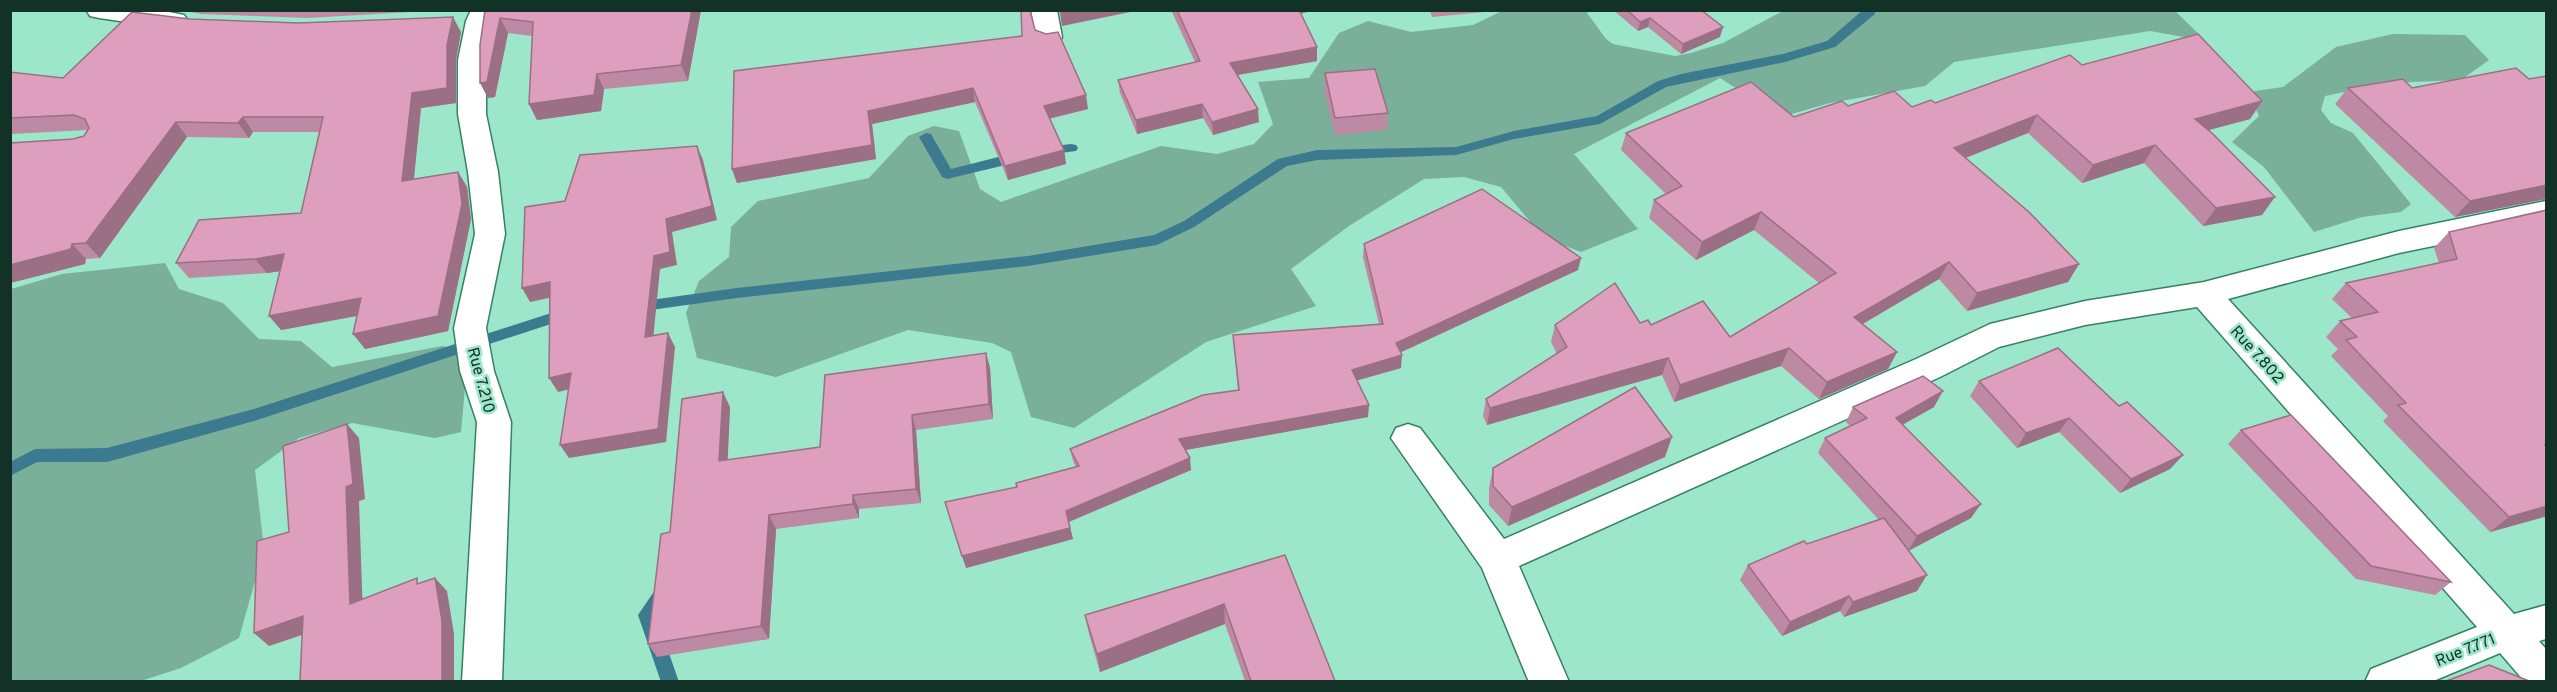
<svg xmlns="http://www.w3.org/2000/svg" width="2557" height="692" viewBox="0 0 2557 692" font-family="Overpass,sans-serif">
  <rect width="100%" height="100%" fill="#9ce6c9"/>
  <!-- green -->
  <g fill="#7aaf9a">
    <polygon points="2174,10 2206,41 2150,31 1954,62 1925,86 1830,103 1781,117 1720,78 1574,154 1638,229 1581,252 1544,238 1501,187 1464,177 1424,179 1349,226 1291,269 1316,306 1206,342 1074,428 1031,417 1011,352 992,343 908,330 776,377 697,358 686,313 699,281 729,257 731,227 758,201 869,178 908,136 934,126 959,131 980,189 1001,202 1161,146 1217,154 1254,144 1273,124 1258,82 1309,78 1339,33 1368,21 1411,32 1473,25 1502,11 1589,11 1587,13 1606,39 1613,44 1675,56 1691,53 1723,43 1783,11"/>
    <polygon points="2393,34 2465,35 2489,60 2461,80 2388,83 2325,96 2321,110 2331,123 2353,133 2411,204 2401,212 2362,217 2314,232 2264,167 2232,142 2259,116 2249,92 2283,87 2336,47"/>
    <polygon points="165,263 179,289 223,303 259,339 301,341 332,367 442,346 461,350 467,365 461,432 435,438 352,423 299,438 255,470 264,549 239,638 181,668 141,681 11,682 11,289 62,274"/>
  </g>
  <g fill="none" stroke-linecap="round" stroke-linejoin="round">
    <!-- stream -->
    <g fill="#3c7b8f" fill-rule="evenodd">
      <polygon points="1863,10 1875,10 1875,14 1835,47 1785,62 1666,87 1600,124 1514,139 1456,155 1317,160 1287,166 1194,227 1157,245 1028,266 737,298 636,312 631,311 629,307 631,303 636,302 737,288 1028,256 1154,235 1184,221 1278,159 1317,150 1456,147 1514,131 1597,116 1658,81 1681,74 1783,54 1827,41"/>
      <polygon points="926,133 931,134 951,169 1018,152 1025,157 1018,162 947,179 942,177 919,137"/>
      <polygon points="1071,144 1076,145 1078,148 1076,151 1045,155 1038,151 1045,147"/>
      <polygon points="568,310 573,312 575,316 573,320 554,323 254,421 107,462 37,462 10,476 10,462 35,449 107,448 254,409 548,314"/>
      <polygon points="661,587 667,590 670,595 656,616 679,682 661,682 638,615 655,590"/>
    </g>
    <defs>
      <g id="minor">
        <polygon points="86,10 159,10 184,15 188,21 184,27 175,29 99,18 90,16"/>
        <polygon points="471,10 497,10 492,21 486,60 486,114 498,172 505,234 486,328 494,371 511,422 502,682 462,682 477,422 460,371 454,328 475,234 468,172 458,114 458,60 466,21"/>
        <polygon points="1031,10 1057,10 1062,37 1059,43 1049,45 1039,43 1036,37"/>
        <polygon points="2546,201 2546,223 2399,253 2228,299 2514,614 2546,605 2546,639 2539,641 2546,649 2546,682 2525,682 2500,653 2431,682 2365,682 2371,669 2477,627 2197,307 2085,325 1999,347 1940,377 1519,566 1569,682 1529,682 1482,568 1391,438 1396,428 1408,424 1420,428 1504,539 1916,359 1990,324 2085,301 2204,282 2399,231"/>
      </g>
    </defs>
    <!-- minor casing -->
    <use href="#minor" stroke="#368067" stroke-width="3"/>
    <!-- minor -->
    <use href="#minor" fill="#fff" fill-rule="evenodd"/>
  </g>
  <!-- wall -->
  <g fill="#be89a3">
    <polygon points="180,10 445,10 308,18 201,14"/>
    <polygon points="486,10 701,10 688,81 604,89 601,111 537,120 529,104 532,36 508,33 495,97 488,98"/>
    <polygon points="1171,10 1312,10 1301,14 1317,61 1238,75 1259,122 1213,135 1203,118 1137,134 1120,93 1118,80 1195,62"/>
    <polygon points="1430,10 1505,10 1432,17"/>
    <polygon points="1613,10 1701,10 1720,37 1681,54 1648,27 1638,31"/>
    <polygon points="190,19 461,32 456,60 456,103 421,108 414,179 458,172 467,187 471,219 448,331 365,349 357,316 281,330 280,271 267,273 189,278 176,263 301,213 319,132 253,132 249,138 187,137 100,258 86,259 85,264 10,283 10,143 73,139 84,136 88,130 10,134 10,72 63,78"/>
    <polygon points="1035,30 1088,109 1050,119 1064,150 1066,164 1008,180 975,102 872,124 876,159 737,183 732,169"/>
    <polygon points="2082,65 2262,101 2250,119 2208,130 2262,215 2203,226 2144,163 2082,183 2028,133 1965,158 2079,264 2068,282 1967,311 1939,279 1863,324 1897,352 1888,369 1819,399 1781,366 1674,402 1662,375 1487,425 1483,416 1486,399 1557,354 1551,342 1555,325 1640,323 1730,337 1819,283 1754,230 1696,260 1649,218 1654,200 1666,194 1621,150 1626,133 1794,117 1848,106 1912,107 1935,103"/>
    <polygon points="1325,73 1388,113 1387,130 1335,135 1324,90"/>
    <polygon points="2547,76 2547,200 2546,199 2455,217 2335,104 2348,88 2412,88 2529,79"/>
    <polygon points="2547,210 2547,516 2490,532 2383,421 2388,416 2331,356 2338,349 2326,337 2340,321 2352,318 2332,299 2346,283 2439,263 2434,248 2449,232"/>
    <polygon points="1364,244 1578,270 1401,352 1401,368 1357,380 1368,417 1186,450 1191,470 1069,522 1073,539 966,568 1017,487 1076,467 1073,461 1070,449 1238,391 1233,335 1379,324 1363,257"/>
    <polygon points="986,353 990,368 993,419 916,430 921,503 859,509 859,518 776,529 769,639 657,657 648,644 670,532 730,407 727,460 820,447"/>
    <polygon points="1979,381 2119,406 2183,455 2170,469 2120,493 2059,432 2017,448 1970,396"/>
    <polygon points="1853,407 1934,407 1903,424 1971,518 1908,551 1917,591 1844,617 1840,611 1782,636 1740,580 1748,565 1879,520 1818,453 1825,438 1850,426 1846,422"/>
    <polygon points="2241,430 2451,582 2435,595 2356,579 2228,444"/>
    <polygon points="1665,457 1508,526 1489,505 1489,488 1493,468"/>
    <polygon points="1285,555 1335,681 1245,681 1225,624 1100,672 1089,634 1085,615"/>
  </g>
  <!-- shaded-wall -->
  <g fill="#9b6f84">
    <polygon points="692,10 701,10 688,81 681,65"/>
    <polygon points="1068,10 1140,10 1062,26 1060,12"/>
    <polygon points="1295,10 1312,10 1295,16"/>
    <polygon points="453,17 461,32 456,60 456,103 421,108 412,196 402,181 412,93 447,45"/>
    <polygon points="500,18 508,33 495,97 488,98 480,83"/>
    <polygon points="1650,18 1648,27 1638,31 1640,22"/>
    <polygon points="1723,27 1720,37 1681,54 1683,44"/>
    <polygon points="1317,47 1317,61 1231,76 1230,63"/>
    <polygon points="597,74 604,89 601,111 537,120 529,104"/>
    <polygon points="973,88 975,102 872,124 876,159 737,183 732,169 868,111"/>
    <polygon points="1086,95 1088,109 1046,119 1044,106"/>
    <polygon points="2262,101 2250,119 2183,137 2195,119"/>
    <polygon points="1202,104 1203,118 1137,134 1136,120"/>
    <polygon points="1258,109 1259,122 1213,135 1212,122"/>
    <polygon points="2037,115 2028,133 1945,166 1954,148"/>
    <polygon points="243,117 253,132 249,138 238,123"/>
    <polygon points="176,122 187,137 100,258 86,243"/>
    <polygon points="2155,145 2144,163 2082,183 2093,165"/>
    <polygon points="697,146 703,160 717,220 672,232 677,265 660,269 652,350 645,337 654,256 666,219"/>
    <polygon points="1064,150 1066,164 1008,180 1005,166"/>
    <polygon points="458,172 467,187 471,219 448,331 365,349 353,334"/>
    <polygon points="2547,185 2547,198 2546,199 2455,217 2470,201"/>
    <polygon points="2275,197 2262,215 2203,226 2216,208"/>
    <polygon points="1761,212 1754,230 1696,260 1702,242"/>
    <polygon points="72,244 86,259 85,264 10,283 10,265"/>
    <polygon points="284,254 296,269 267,273 255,259"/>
    <polygon points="1581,258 1578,270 1395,355 1396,343"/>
    <polygon points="1949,262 1939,279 1845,334 1854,317"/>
    <polygon points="2079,264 2068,282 1967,311 1977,293"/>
    <polygon points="550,282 558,296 530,302 522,288"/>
    <polygon points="361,298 372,313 281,330 269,316"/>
    <polygon points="668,333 675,347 666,442 569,458 560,445"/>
    <polygon points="1789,348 1781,366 1674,402 1680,385"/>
    <polygon points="1897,352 1888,369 1819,399 1827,382"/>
    <polygon points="986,353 990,368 993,419 989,404"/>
    <polygon points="1402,355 1401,368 1352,382 1352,370"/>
    <polygon points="1668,358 1662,375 1487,425 1490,408"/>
    <polygon points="571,373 579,387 558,392 549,378"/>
    <polygon points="1943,391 1934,407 1888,433 1896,418"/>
    <polygon points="723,392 730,407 727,476 719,461"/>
    <polygon points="1369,405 1368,417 1180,451 1179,439"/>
    <polygon points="912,415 916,430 921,503 916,489"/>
    <polygon points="2069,418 2059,432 2017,448 2026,433"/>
    <polygon points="347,424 359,438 365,499 359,501 363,617 350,604 346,487"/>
    <polygon points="1672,437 1665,457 1508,526 1512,507"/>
    <polygon points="2183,455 2170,469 2120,493 2131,479"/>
    <polygon points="1190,458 1191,470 1068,522 1066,511"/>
    <polygon points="853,495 859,509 859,518 853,504"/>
    <polygon points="1981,504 1971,518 1908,551 1917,536"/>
    <polygon points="2547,506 2547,516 2490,532 2509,517"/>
    <polygon points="769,515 776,529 769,639 761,626"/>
    <polygon points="1070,528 1073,539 966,568 962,556"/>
    <polygon points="1927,575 1917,591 1844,617 1853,602"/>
    <polygon points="435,578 447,591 454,634 454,681 442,681"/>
    <polygon points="1849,596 1840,611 1782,636 1790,622"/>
    <polygon points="1224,604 1225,624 1100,672 1097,654"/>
    <polygon points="303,616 317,630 269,646 254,633"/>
  </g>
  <!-- building -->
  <g fill="#dd9fbd" stroke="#9b6f84" stroke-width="1.5">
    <polygon points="485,10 692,10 681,65 597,74 594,95 529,104 533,22 500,18 487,82 480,83 480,45"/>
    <polygon points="1021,10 1030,10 1035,30 1046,34 1058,32 1086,95 1044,106 1064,150 1005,166 973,88 868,111 872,145 732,169 734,71 1022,36"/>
    <polygon points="1177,10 1299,10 1317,47 1230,63 1258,109 1212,122 1202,104 1136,120 1118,80 1200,61"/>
    <polygon points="1627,10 1701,10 1723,27 1683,44 1650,18 1640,22"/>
    <polygon points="132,12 190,19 298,23 453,17 447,45 447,88 412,93 402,181 458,172 462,204 438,316 353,334 361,298 269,316 284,254 255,259 176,263 199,220 301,213 323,117 243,117 238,123 176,122 86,243 72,244 71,249 10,265 10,143 73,139 84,136 89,128 85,119 74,115 10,118 10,72 63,78"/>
    <polygon points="2198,34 2262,101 2195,119 2213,134 2275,197 2216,208 2155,145 2093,165 2037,115 1954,148 2029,212 2079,264 1977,293 1949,262 1854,317 1897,352 1827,382 1789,348 1680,385 1668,358 1490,408 1486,399 1567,347 1555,325 1615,283 1640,323 1648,320 1651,325 1703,301 1730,337 1836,273 1761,212 1702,242 1654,200 1682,186 1626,133 1751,82 1794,117 1842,101 1848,106 1894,91 1912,107 1931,100 1935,103 2070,55 2082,65"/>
    <polygon points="2516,68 2529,79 2547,76 2547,185 2470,201 2348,88 2403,79 2412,88"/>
    <polygon points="1375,69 1388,113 1335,118 1325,73"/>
    <polygon points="697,146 712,206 666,219 670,252 654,256 645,337 668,333 658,429 560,445 571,373 549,378 550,282 522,288 525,207 565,201 580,155"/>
    <polygon points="1482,189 1581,258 1396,343 1402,355 1352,370 1369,405 1179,439 1190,458 1066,511 1070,528 962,556 945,502 1017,487 1016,483 1079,466 1070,449 1203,395 1239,390 1233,335 1383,324 1364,244"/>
    <polygon points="2547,210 2547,444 2545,445 2547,447 2547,506 2509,517 2398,405 2406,403 2346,340 2357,337 2340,321 2378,312 2346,283 2457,259 2449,232"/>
    <polygon points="2058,348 2119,406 2127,402 2183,455 2131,479 2069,418 2026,433 1979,381"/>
    <polygon points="986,353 989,404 912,415 916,489 853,495 853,504 769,515 761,626 648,644 661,534 670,532 682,399 723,392 719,461 820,447 825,375"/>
    <polygon points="1923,376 1943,391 1896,418 1981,504 1917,536 1825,438 1867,418 1853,407"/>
    <polygon points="1635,387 1672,437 1512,507 1493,486 1493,468"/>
    <polygon points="2291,415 2451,582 2371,566 2241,430"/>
    <polygon points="347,424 353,484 346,487 350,604 417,578 417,584 435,578 442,621 442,681 300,681 303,616 254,633 257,541 289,532 283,446"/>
    <polygon points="1884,518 1927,575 1853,602 1849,596 1790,622 1748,565 1804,541 1807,544"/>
    <polygon points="1285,555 1335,681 1251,681 1224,604 1097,654 1085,615"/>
    <polygon points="2489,665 2529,681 2446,681"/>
  </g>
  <g text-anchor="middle" stroke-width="5" stroke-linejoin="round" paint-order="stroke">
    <!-- street labels -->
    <g font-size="16" fill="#133227" stroke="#9ce6c9">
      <text transform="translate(2258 354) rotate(48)" y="6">Rue 7.802</text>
      <text transform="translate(482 380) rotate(75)" y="6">Rue 7.210</text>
      <text transform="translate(2465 649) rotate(-22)" y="6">Rue 7.771</text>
    </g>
  </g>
  <!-- border -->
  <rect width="2557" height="692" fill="none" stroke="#133227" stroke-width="24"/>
</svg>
